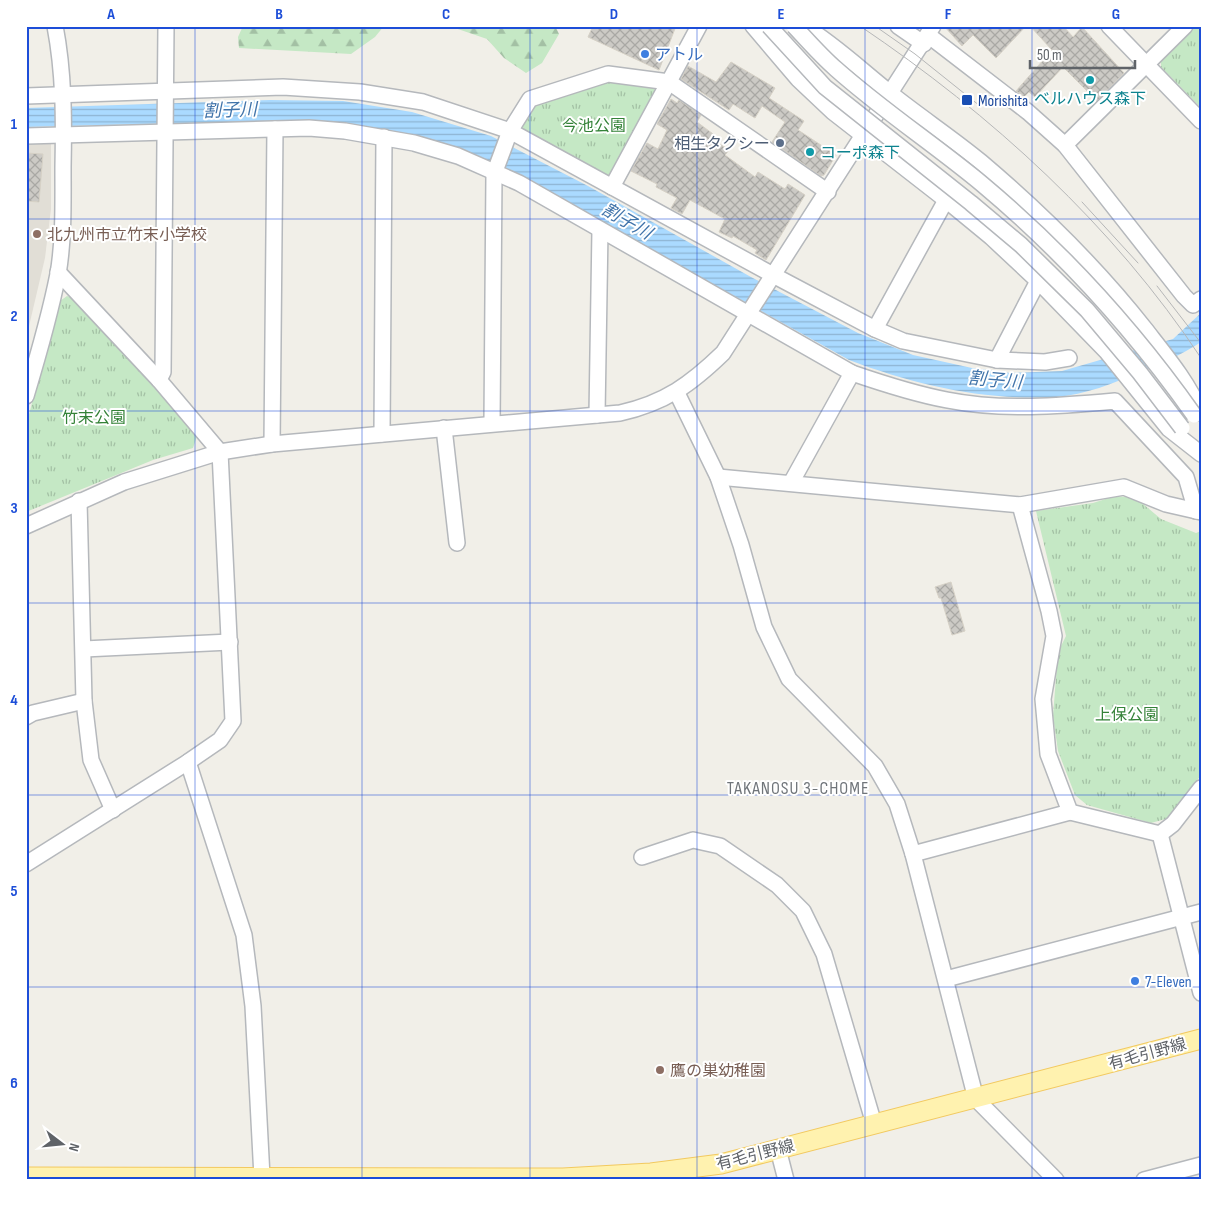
<svg xmlns="http://www.w3.org/2000/svg" width="1227" height="1206" viewBox="0 0 1227 1206" font-family="'Sofia Sans Condensed','Noto Sans JP',sans-serif">
  <defs>
    <pattern id="forest-firs" width="22" height="20" patternUnits="userSpaceOnUse" patternTransform="scale(1.25)"><rect width="22" height="20" fill="#c5e8c5"/><path d="M5 1l3.5 6h-7zM16 11l3.5 6h-7z" fill="#a3c0a4"/></pattern>
    <pattern id="park-tufts" width="24" height="20" patternUnits="userSpaceOnUse" patternTransform="scale(1.25)"><rect width="24" height="20" fill="#c5e8c5"/><path d="M3 7l-1-3M5 7V3M7 7l1-3M15 17l-1-3M17 17v-4M19 17l1-3" fill="none" stroke="#a3c0a4"/></pattern>
    <pattern id="water-rules" width="6" height="5" patternUnits="userSpaceOnUse" patternTransform="scale(1.25)"><rect width="6" height="5" fill="#aadaff"/><path d="M0 2.5h6" fill="none" stroke="#8eb4d2"/></pattern>
    <pattern id="building-cross-hatch" width="8" height="8" patternUnits="userSpaceOnUse" patternTransform="scale(1.25)"><rect width="8" height="8" fill="#cccac5"/><path d="M0 0l8 8M0 8l8-8" fill="none" stroke="#a9a8a4"/></pattern>
  </defs>
  <rect width="100%" height="100%" fill="#f1efe8"/>
  <!-- education -->
  <polygon fill="#e1ded6" points="51,141 51,209 45,258 26,339 26,142"/>
  <!-- forest -->
  <g fill="url(#forest-firs)">
    <polygon points="243,26 384,26 375,37 351,54 239,48 238,37"/>
    <polygon points="449,26 555,26 559,34 542,63 526,73 504,58 487,39"/>
  </g>
  <!-- park -->
  <g fill="url(#park-tufts)">
    <polygon points="1196,26 1201,26 1201,108 1161,67 1161,60"/>
    <polygon points="601,80 654,87 655,94 612,173 606,176 524,131 522,125 531,107"/>
    <polygon points="67,296 78,300 197,436 193,448 153,460 26,512 26,425 60,301"/>
    <polygon points="1115,496 1136,498 1161,519 1196,533 1201,531 1201,775 1169,818 1151,823 1087,805 1075,795 1058,751 1053,716 1058,652 1066,636 1036,511 1093,503"/>
  </g>
  <!-- water -->
  <path fill="url(#water-rules)" d="M270,100L343,101L412,112L491,136L588,186L751,277L858,333L913,355L972,368L1010,373L1062,371L1173,339L1201,313V342C1181,355 1162,364 1140,372C1114,383 1085,395 1056,397C985,401 915,385 849,360L519,176L447,145L394,131L336,122L268,121L26,127V108Z"/>
  <!-- building -->
  <g fill="url(#building-cross-hatch)" stroke="#d6d1c6">
    <polygon points="593,26 676,26 659,70 588,37"/>
    <polygon points="944,26 1026,26 996,58 973,35 962,46"/>
    <polygon points="1030,26 1063,26 1073,37 1082,27 1124,73 1097,101 1063,67 1035,97 1029,92 1024,97 1016,91 1052,50"/>
    <polygon points="731,62 775,88 769,98 804,121 798,130 836,155 824,175 821,176 772,142 785,122 762,106 755,118 733,104 729,110 681,79 688,66 716,82"/>
    <polygon points="671,99 677,103 679,100 701,115 697,122 717,137 715,141 729,150 725,155 755,177 758,172 785,189 788,184 805,195 766,260 755,253 757,250 733,236 732,238 719,232 725,219 690,200 682,214 671,208 677,198 656,187 657,184 631,171 647,143 658,149 667,130 657,124"/>
    <polygon points="26,153 43,154 39,202 26,201"/>
    <polygon points="951,582 965,631 952,635 941,598 939,598 935,587"/>
  </g>
  <g fill="none" stroke-linecap="round" stroke-linejoin="round">
    <defs>
      <g id="minor">
        <polyline points="753,26 798,79 833,112 946,200 991,237 1038,281 1107,352 1169,429 1201,454"/>
        <path d="M804,26C835,45 861,70 890,93C920,117 952,138 981,162C1040,212 1097,268 1145,329C1166,356 1188,382 1201,413"/>
        <polyline points="898,26 924,44"/>
        <polyline points="1109,26 1201,121"/>
        <polyline points="928,35 1028,112 1065,145 1184,296 1193,305 1201,299"/>
        <polyline points="26,96 283,87 360,92 423,102 510,131 773,275 875,329 903,341 997,360 1045,362 1069,358"/>
        <path d="M26,136L309,128L345,131L414,143L458,156L519,183L852,373C884,384 915,394 947,400C1002,411 1060,406 1115,401L1186,477L1196,511"/>
        <polyline points="1065,145 1185,26"/>
        <polyline points="612,187 699,26"/>
        <polyline points="875,329 946,200"/>
        <polyline points="997,360 1038,281"/>
        <polyline points="159,380 163,372 166,26"/>
        <polyline points="677,393 718,477 741,545 764,627 789,679 875,766 897,804 913,854 976,1099 1056,1180"/>
        <path d="M26,396C38,356 50,315 58,274C64,239 63,202 63,167C64,120 64,73 55,26"/>
        <polyline points="597,415 600,230"/>
        <polyline points="492,423 494,174 510,131 530,99 608,74 669,82 828,192"/>
        <polyline points="444,428 457,543"/>
        <polyline points="382,434 384,137"/>
        <polyline points="272,444 275,129"/>
        <polyline points="718,477 1020,505 1124,487 1166,504 1201,512"/>
        <polyline points="791,483 852,373"/>
        <polyline points="79,501 84,701 91,760 113,810"/>
        <polyline points="1020,505 1049,611 1054,636 1043,699 1048,754 1070,812 1160,834"/>
        <path d="M26,526L124,482L220,452L272,444L620,413C665,403 691,384 723,353L933,26"/>
        <polyline points="84,649 230,642"/>
        <polyline points="26,717 33,713 84,701"/>
        <polyline points="188,762 244,935 253,1006 262,1177"/>
        <polyline points="1160,834 1201,993"/>
        <polyline points="1160,834 1173,824 1201,788"/>
        <polyline points="913,854 1070,812"/>
        <polyline points="642,857 693,840 720,846 777,885 803,911 824,954 874,1124"/>
        <polyline points="26,864 188,762 220,740 233,721 220,452 159,380 58,272"/>
        <polyline points="946,979 1201,912"/>
        <polyline points="778,1149 786,1180"/>
        <polyline points="1144,1180 1201,1165"/>
      </g>
      <polyline id="major" points="26,1177 563,1178 651,1173 721,1164 1201,1039"/>
    </defs>
    <!-- minor casing -->
    <use href="#minor" stroke="#b5b8bc" stroke-width="18"/>
    <!-- major casing -->
    <use href="#major" stroke="#f2c960" stroke-width="21"/>
    <!-- minor -->
    <use href="#minor" stroke="#fff" stroke-width="15"/>
    <!-- major -->
    <use href="#major" stroke="#fff2af" stroke-width="19"/>
    <!-- tram -->
    <g stroke="#b6b7b8" stroke-width="1">
      <path d="M860,26C992,115 1113,225 1201,358"/>
      <polyline points="875,26 915,54 980,106"/>
      <polyline points="1082,202 1138,263"/>
      <polyline points="1157,286 1201,343"/>
    </g>
    <defs>
      <g id="minor-bridge">
        <polyline points="769,26 825,87 971,203 1021,245 1087,310 1140,373 1182,428"/>
        <path d="M794,26C808,41 821,56 836,69C882,110 935,145 982,184C1062,251 1134,330 1194,415"/>
      </g>
    </defs>
    <!-- minor-bridge casing -->
    <use href="#minor-bridge" stroke="#b5b8bc" stroke-width="18" stroke-linecap="butt"/>
    <!-- minor-bridge -->
    <use href="#minor-bridge" stroke="#fff" stroke-width="15"/>
  </g>
  <!-- grid -->
  <path fill="none" stroke="#1d4ed8" stroke-width="1" stroke-opacity="0.55" d="M195,26V1180M362,26V1180M530,26V1180M697,26V1180M865,26V1180M1032,26V1180M26,219H1201M26,411H1201M26,603H1201M26,795H1201M26,987H1201"/>
  <!-- markers -->
  <g fill="#3f7fe0" stroke="#fff" stroke-width="2">
    <circle cx="645" cy="54" r="5"/>
    <circle cx="1135" cy="981" r="5"/>
  </g>
  <g fill="#0f9aa8" stroke="#fff" stroke-width="2">
    <circle cx="1090" cy="80" r="5"/>
    <circle cx="810" cy="152" r="5"/>
  </g>
  <rect fill="#1a4fb4" stroke="#fff" stroke-width="2" x="961" y="94" width="12" height="12" rx="2.5"/>
  <circle fill="#5c6f8a" stroke="#fff" stroke-width="2" cx="780" cy="143" r="5"/>
  <g fill="#8d6e63" stroke="#fff" stroke-width="2">
    <circle cx="37" cy="234" r="5"/>
    <circle cx="660" cy="1070" r="5"/>
  </g>
  <g text-anchor="middle" stroke-width="4" stroke-linejoin="round" paint-order="stroke">
    <!-- shop labels -->
    <g font-size="16" fill="#366cbe" stroke="#fff" text-anchor="start">
      <text x="655" y="60">アトル</text>
      <text x="1145" y="987">7-Eleven</text>
    </g>
    <!-- culture labels -->
    <g font-size="16" fill="#0d838f" stroke="#fff">
      <text x="1090" y="104">ベルハウス森下</text>
      <text x="820" y="158" text-anchor="start">コーポ森下</text>
    </g>
    <!-- transit labels -->
    <g font-size="16" fill="#164399" stroke="#fff" text-anchor="start">
      <text x="978" y="106">Morishita</text>
    </g>
    <!-- park labels -->
    <g font-size="16" fill="#348238" stroke="#fff">
      <text x="594" y="131">今池公園</text>
      <text x="94" y="423">竹末公園</text>
      <text x="1127" y="720">上保公園</text>
    </g>
    <!-- service labels -->
    <g font-size="16" fill="#4e5e75" stroke="#fff" text-anchor="end">
      <text x="770" y="149">相生タクシー</text>
    </g>
    <!-- education labels -->
    <g font-size="16" fill="#785e54" stroke="#fff" text-anchor="start">
      <text x="47" y="240">北九州市立竹末小学校</text>
      <text x="670" y="1076">鷹の巣幼稚園</text>
    </g>
    <!-- street labels -->
    <g font-size="16" fill="#5f6368" stroke="#fff">
      <text transform="translate(1147 1053) rotate(-15)" y="6">有毛引野線</text>
      <text transform="translate(755 1154) rotate(-14)" y="6">有毛引野線</text>
    </g>
    <!-- water labels -->
    <g font-size="18" font-style="italic" fill="#4174aa" stroke="#fff">
      <text transform="translate(230 110) rotate(-2)" y="6">割子川</text>
      <text transform="translate(627 221) rotate(30)" y="6">割子川</text>
      <text transform="translate(995 380) rotate(5)" y="6">割子川</text>
    </g>
    <!-- neighbourhood labels -->
    <g font-size="18" letter-spacing="1" fill="#70757a" stroke="#fff">
      <text x="798" y="794">TAKANOSU 3-CHOME</text>
    </g>
  </g>
  <!-- border -->
  <rect width="1227" height="1206" fill="none" stroke="#ffffff" stroke-width="55"/>
  <!-- north arrow -->
  <g transform="translate(62 1144) rotate(106)" stroke="#ffffff" stroke-width="4" paint-order="stroke">
  <path d="M0-4L9 19L0 12L-9 19Z" fill="#5f6368"/>
  <text y="-8" font-size="14" font-weight="bold" text-anchor="middle" fill="#5f6368">N</text>
  </g>
  <!-- scale -->
  <path d="M1030 60v8h105v-8" fill="none" stroke="#5f6368" stroke-width="2.5"/>
  <text x="1037" y="60" font-size="15" fill="#5f6368" stroke="#ffffff" stroke-width="4" paint-order="stroke">50 m</text>
  <rect x="28" y="28" width="1172" height="1150" fill="none" stroke="#1d4ed8" stroke-width="2"/>
  <g font-size="16" text-anchor="middle" font-weight="bold" fill="#1d4ed8">
    <text x="111" y="19">A</text>
    <text x="279" y="19">B</text>
    <text x="446" y="19">C</text>
    <text x="614" y="19">D</text>
    <text x="781" y="19">E</text>
    <text x="948" y="19">F</text>
    <text x="1116" y="19">G</text>
    <text x="14" y="129">1</text>
    <text x="14" y="321">2</text>
    <text x="14" y="513">3</text>
    <text x="14" y="705">4</text>
    <text x="14" y="896">5</text>
    <text x="14" y="1088">6</text>
  </g>
</svg>
